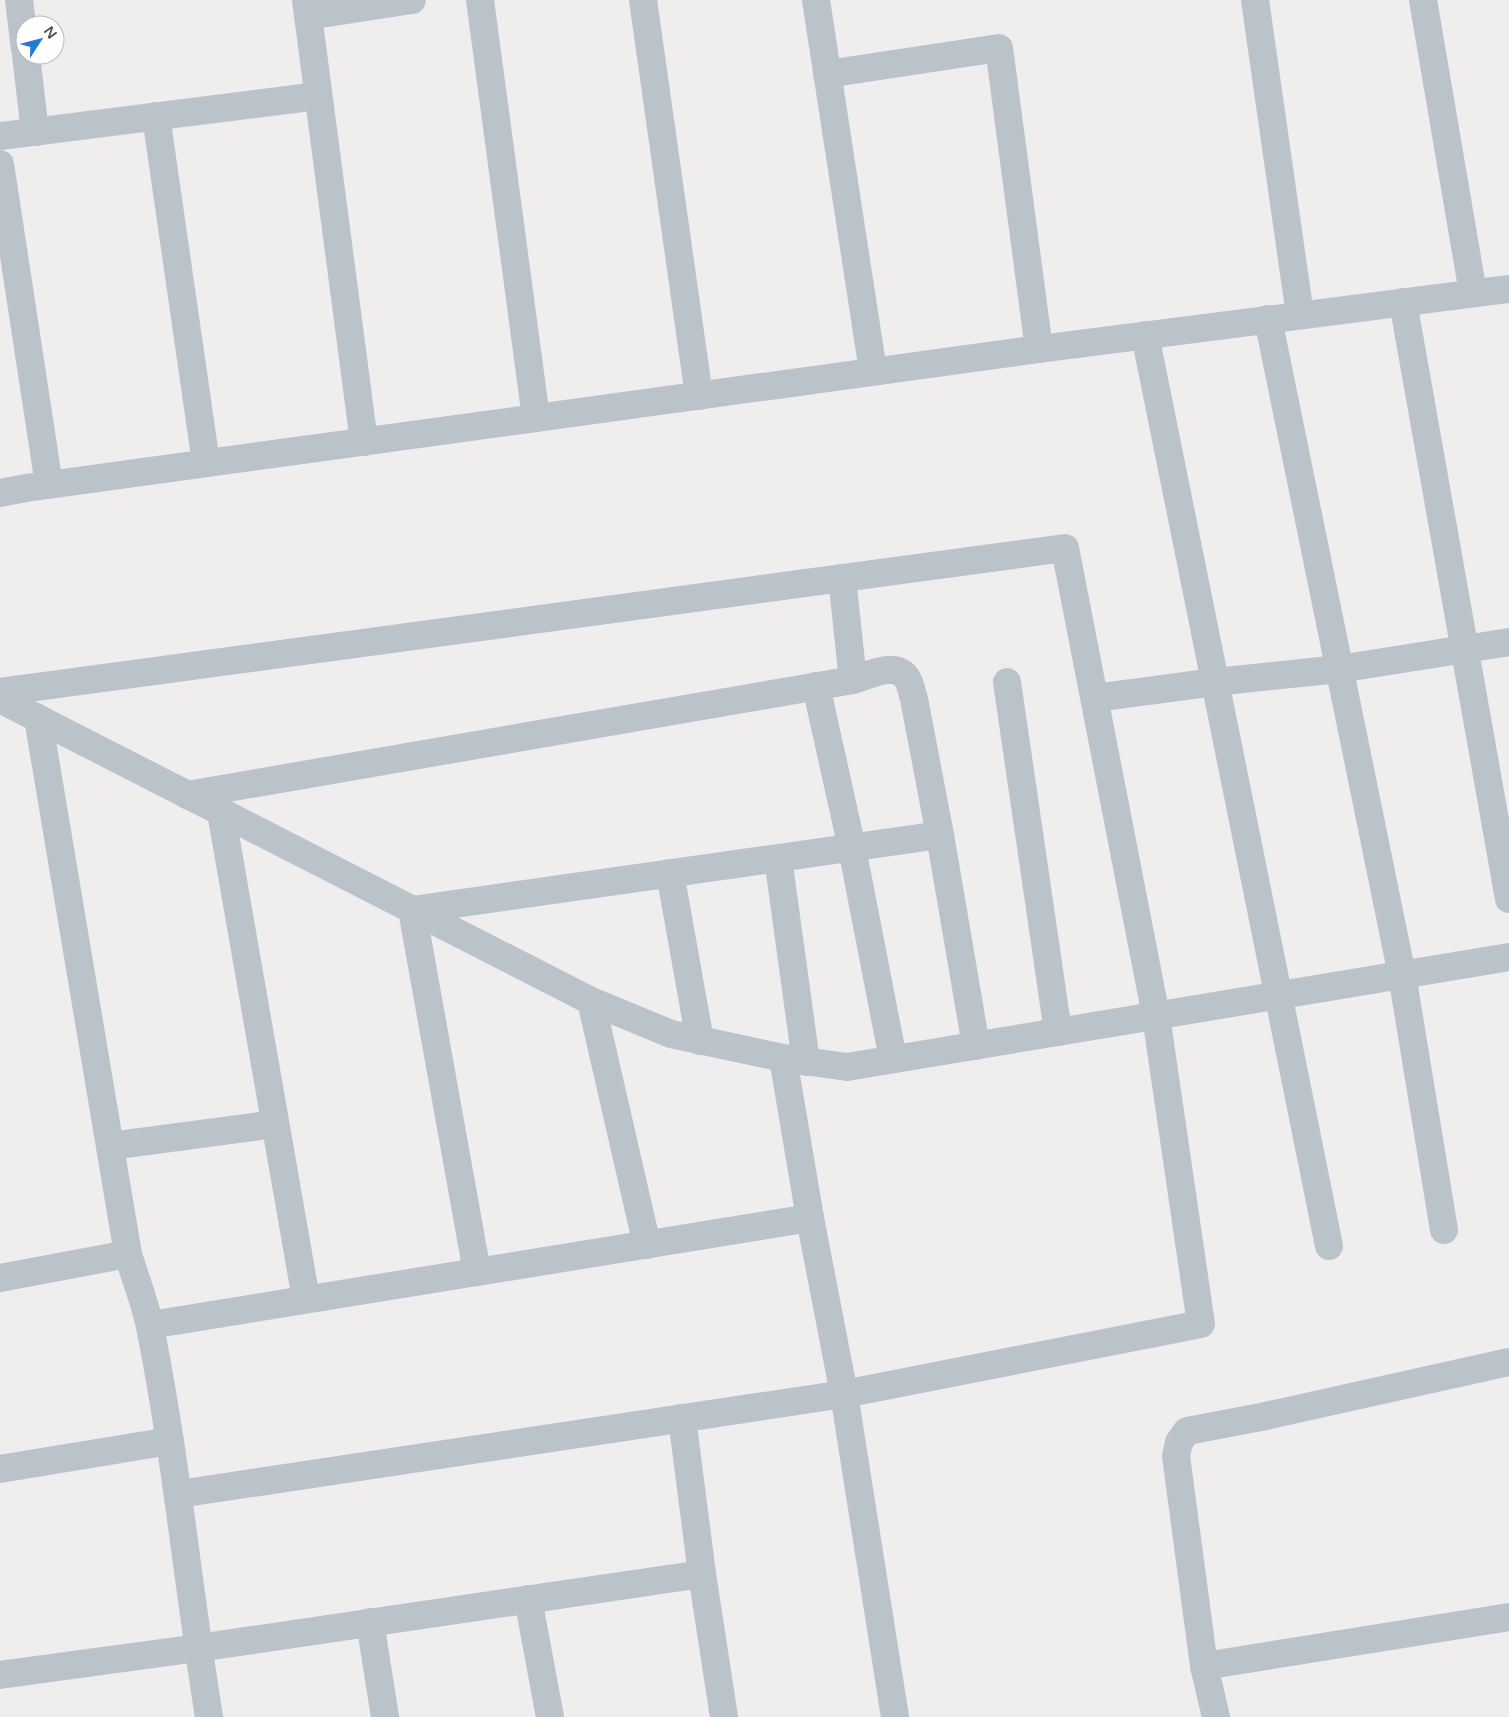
<svg xmlns="http://www.w3.org/2000/svg" width="1509" height="1717" viewBox="0 0 1509 1717" font-family="'Varela Round',sans-serif">
  <rect width="100%" height="100%" fill="#f0edee"/>
  <g fill="none" stroke-linecap="round" stroke-linejoin="round">
    <!-- minor -->
    <g stroke="#bac3ca" stroke-width="28">
      <polyline points="19,0 25,49"/>
      <polyline points="306,0 364,442"/>
      <polyline points="480,0 536,418"/>
      <polyline points="643,0 699,396"/>
      <polyline points="816,0 873,371"/>
      <polyline points="1255,0 1300,315"/>
      <polyline points="1423,0 1473,293"/>
      <polyline points="308,16 412,0"/>
      <polyline points="26,55 35,132"/>
      <polyline points="827,74 999,48 1039,349"/>
      <polyline points="156,116 206,463"/>
      <polyline points="0,136 318,96"/>
      <polyline points="0,164 49,485"/>
      <polyline points="1403,302 1509,899"/>
      <polyline points="1268,319 1402,975 1444,1230"/>
      <polyline points="1145,335 1329,1246"/>
      <polyline points="842,578 853,680"/>
      <polyline points="1007,682 1058,1032"/>
      <polyline points="816,686 852,848 893,1059"/>
      <polyline points="0,692 1065,548 1156,1016 1201,1324 844,1394 179,1494"/>
      <polyline points="1095,698 1215,682 1339,669 1509,642"/>
      <polyline points="0,699 591,1001 671,1034 783,1058 847,1067 1509,957"/>
      <path d="M38,718L128,1254C135,1278 145,1302 150,1327C176,1456 188,1587 209,1717"/>
      <path d="M187,795L853,680C869,675 898,660 908,680C911,686 912,693 914,699L940,835L976,1046"/>
      <polyline points="221,812 306,1299"/>
      <polyline points="778,858 806,1062"/>
      <polyline points="670,873 700,1041"/>
      <polyline points="591,1001 647,1245"/>
      <polyline points="783,1058 810,1218 844,1394 895,1717"/>
      <polyline points="110,1146 275,1124"/>
      <polyline points="477,1272 412,910 940,835"/>
      <polyline points="0,1278 128,1254"/>
      <polyline points="150,1325 810,1218"/>
      <polyline points="682,1418 702,1574 724,1717"/>
      <polyline points="0,1469 170,1441"/>
      <polyline points="528,1599 550,1717"/>
      <polyline points="370,1622 385,1717"/>
      <polyline points="1204,1666 1176,1456 1179,1442 1187,1431 1261,1417 1509,1362"/>
      <polyline points="0,1675 198,1648 702,1574"/>
      <polyline points="1216,1717 1204,1666 1509,1617"/>
    </g>
    <!-- tertiary -->
    <polyline stroke="#bac3ca" stroke-width="28" points="0,493 26,488 1039,349 1509,289"/>
  </g>
  <!-- north arrow -->
  <g transform="translate(40 40) rotate(54)"><circle r="24" fill="#ffffff" stroke="#b5babd"/>
  <path d="M0-4L9 19L0 12L-9 19Z" fill="#257ad3"/>
  <text y="-8" font-size="14" font-weight="bold" text-anchor="middle" fill="#47525a">N</text>
  </g>
</svg>
